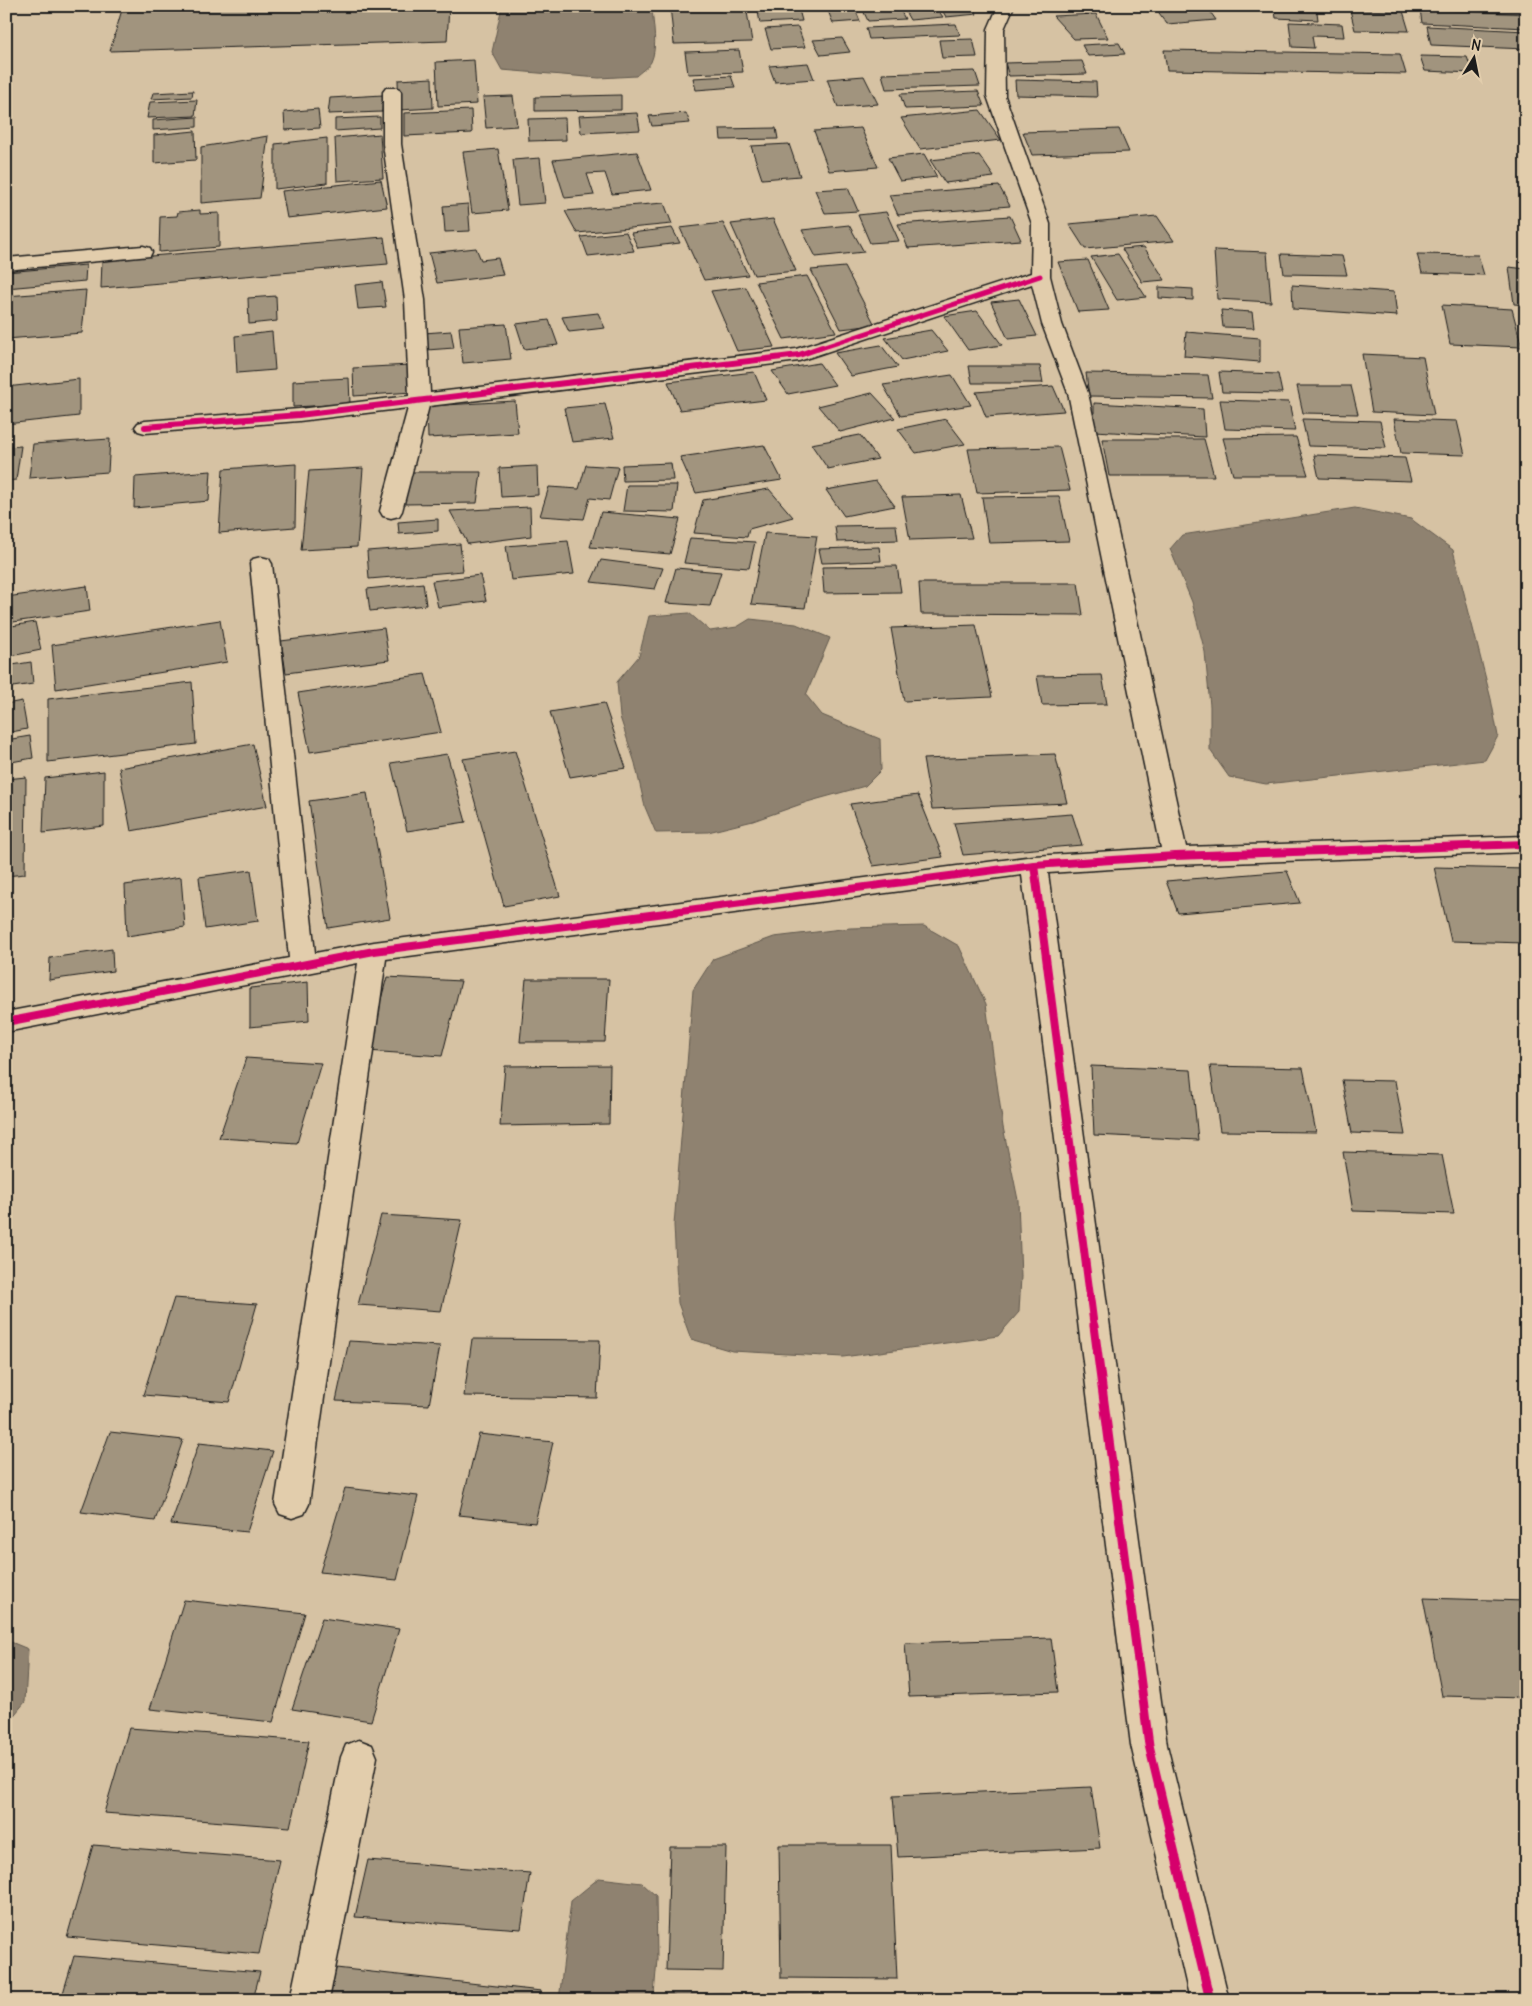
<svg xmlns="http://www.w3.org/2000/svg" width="1532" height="2006" viewBox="0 0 1532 2006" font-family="Delius,sans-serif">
  <rect width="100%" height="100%" fill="#d6c2a3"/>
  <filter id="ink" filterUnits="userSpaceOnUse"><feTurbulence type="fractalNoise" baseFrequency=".02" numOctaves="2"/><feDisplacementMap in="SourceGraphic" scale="10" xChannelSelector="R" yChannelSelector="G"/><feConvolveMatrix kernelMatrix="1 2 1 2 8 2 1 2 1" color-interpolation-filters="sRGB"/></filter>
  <g filter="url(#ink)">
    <!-- water -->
    <g fill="#8f8270" stroke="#61594e">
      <path d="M502,6H648L652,8C653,24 658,47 651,62C648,67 640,72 636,76L599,78L502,70L492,52Z"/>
      <polygon points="1355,508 1411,519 1453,550 1491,699 1498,736 1485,760 1266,784 1229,777 1210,750 1210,706 1205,652 1192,602 1170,549 1182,535"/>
      <polygon points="689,613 710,631 737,627 750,619 796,624 830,638 806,695 822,715 880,739 881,770 865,786 807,802 753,821 708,832 656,833 645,807 635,763 620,717 617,682 639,656 649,616"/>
      <polygon points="924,926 959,946 986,1004 1003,1127 1018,1200 1021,1277 1019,1312 998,1336 843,1357 732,1351 691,1339 678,1303 674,1225 693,990 713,959 774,937 850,928"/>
      <polygon points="6,1640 28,1649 25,1702 6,1725"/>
      <polygon points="599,1878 642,1883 656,1896 657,1959 654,1995 721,1993 887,1997 888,2000 559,2000 571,1901"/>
    </g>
    <!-- building -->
    <g fill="#a1947e" stroke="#1c1c1c">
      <polygon points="123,6 449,6 447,41 110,51"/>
      <polygon points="670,6 746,6 752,42 674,44"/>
      <polygon points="757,6 798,6 802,21 760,23"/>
      <polygon points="826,6 854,6 860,21 833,23"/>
      <polygon points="861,6 898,6 905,19 868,21"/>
      <polygon points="902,6 935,6 943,17 910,20"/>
      <polygon points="940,6 972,6 977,14 946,17"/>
      <polygon points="1044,6 1103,6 1105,10 1045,11"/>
      <polygon points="1206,6 1216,20 1167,24 1157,10"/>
      <polygon points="1420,9 1526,14 1526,28 1422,23"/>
      <polygon points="1350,10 1403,11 1409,31 1355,30"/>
      <polygon points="1275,11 1317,12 1318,20 1276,18"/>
      <polygon points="1096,14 1108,38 1074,39 1053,16"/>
      <polygon points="1289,22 1342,24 1344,37 1312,36 1314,48 1292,47"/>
      <polygon points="956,24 960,35 869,39 866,28"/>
      <polygon points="1427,26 1526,31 1526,49 1431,45"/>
      <polygon points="798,27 805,47 771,49 765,29"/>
      <polygon points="842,38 850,52 821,55 813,40"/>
      <polygon points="973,39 977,57 942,58 939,40"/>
      <polygon points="1119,43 1125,54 1088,56 1082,45"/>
      <polygon points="739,50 743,72 688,74 685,52"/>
      <polygon points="1164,50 1400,54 1406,74 1167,70"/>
      <polygon points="1420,56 1467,57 1473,73 1425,71"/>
      <polygon points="474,60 477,104 438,106 436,62"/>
      <polygon points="1082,61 1087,74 1009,76 1005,63"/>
      <polygon points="808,63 814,79 775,82 769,66"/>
      <polygon points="975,71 980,86 886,89 882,74"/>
      <polygon points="731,76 735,87 696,90 693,78"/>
      <polygon points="864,76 878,104 838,107 827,79"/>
      <polygon points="432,78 433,108 399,110 398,80"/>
      <polygon points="1015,80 1096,82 1097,97 1016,95"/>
      <polygon points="193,91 192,97 151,99 153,93"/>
      <polygon points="978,91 984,106 905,109 900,94"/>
      <polygon points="383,95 382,112 328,114 330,98"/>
      <polygon points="621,95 621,110 535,111 535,97"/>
      <polygon points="513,96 517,126 486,128 483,97"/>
      <polygon points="197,100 195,116 147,118 150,102"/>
      <polygon points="318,109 320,128 285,130 284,112"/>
      <polygon points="471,110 472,133 404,136 404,113"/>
      <polygon points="980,110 1001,140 920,149 901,118"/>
      <polygon points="637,113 640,130 581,133 579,116"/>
      <polygon points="686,113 690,123 652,126 649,116"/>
      <polygon points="197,117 197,127 153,130 153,120"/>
      <polygon points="380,117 380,128 335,131 335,119"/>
      <polygon points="565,118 566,140 529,141 528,119"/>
      <polygon points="776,128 778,139 721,140 720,129"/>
      <polygon points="861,128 878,167 829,171 814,131"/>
      <polygon points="1119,129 1129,152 1032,155 1023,132"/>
      <polygon points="195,131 196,160 154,163 154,135"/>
      <polygon points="380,134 383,178 337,181 335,138"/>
      <polygon points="268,136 260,198 201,203 201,147"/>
      <polygon points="327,138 327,183 275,189 275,144"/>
      <polygon points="789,144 800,176 762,179 751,146"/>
      <polygon points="498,149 508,210 472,213 463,152"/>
      <polygon points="637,152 651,190 612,194 605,173 587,174 594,195 565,198 553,160"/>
      <polygon points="924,154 937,177 900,181 888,158"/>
      <polygon points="979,155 994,177 945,183 930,160"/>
      <polygon points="540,158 545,203 518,205 513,160"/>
      <polygon points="381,180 387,207 287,218 282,191"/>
      <polygon points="999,186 1010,206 898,215 889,195"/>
      <polygon points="848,188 858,211 825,213 815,190"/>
      <polygon points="664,203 672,224 577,233 565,211"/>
      <polygon points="468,204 470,231 445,232 443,206"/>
      <polygon points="200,210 200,214 219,213 219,247 159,252 160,217 177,216 178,212"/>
      <polygon points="886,212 899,241 870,243 858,215"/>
      <polygon points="1010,216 1021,240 908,248 898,224"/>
      <polygon points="1157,216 1174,241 1085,249 1069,224"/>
      <polygon points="773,219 796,271 754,275 731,224"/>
      <polygon points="723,223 748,275 704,280 680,228"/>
      <polygon points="849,225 864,252 816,257 802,230"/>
      <polygon points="672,228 680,243 638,248 631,233"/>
      <polygon points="626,232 634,251 588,256 581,237"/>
      <polygon points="384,237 388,264 101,288 102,260"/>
      <polygon points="1144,247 1165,280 1142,282 1122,249"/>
      <polygon points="476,248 481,260 498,258 503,275 437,283 429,253"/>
      <polygon points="1214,250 1267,252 1271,302 1217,299"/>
      <polygon points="1118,254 1146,297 1117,300 1091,257"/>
      <polygon points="1281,254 1342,256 1347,275 1284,274"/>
      <polygon points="1417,254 1478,255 1484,275 1422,273"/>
      <polygon points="1088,260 1109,310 1078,312 1058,262"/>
      <polygon points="86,265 85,281 6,288 6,272"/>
      <polygon points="845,267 875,325 841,329 811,270"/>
      <polygon points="1509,267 1526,269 1526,305 1514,304"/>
      <polygon points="807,276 836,332 784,339 756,282"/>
      <polygon points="382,282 386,307 358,309 355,285"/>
      <polygon points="1292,285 1394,292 1397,316 1293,309"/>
      <polygon points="746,287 774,347 737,351 711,291"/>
      <polygon points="1159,287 1193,289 1193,300 1159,298"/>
      <polygon points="86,290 82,333 6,339 6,296"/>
      <polygon points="276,296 277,321 249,324 248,298"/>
      <polygon points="1019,299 1037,336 1008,339 991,302"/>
      <polygon points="1442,305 1512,309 1522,347 1450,344"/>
      <polygon points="1221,310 1252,312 1254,328 1223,327"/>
      <polygon points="977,311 1002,345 968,350 944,316"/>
      <polygon points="598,313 605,328 569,332 562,317"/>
      <polygon points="549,320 558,345 524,349 516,324"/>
      <polygon points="506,324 511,359 463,363 459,327"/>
      <polygon points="931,330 948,351 902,360 885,338"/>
      <polygon points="451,331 454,348 427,350 424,333"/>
      <polygon points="272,332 275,370 237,373 235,336"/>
      <polygon points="1186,332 1260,338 1260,362 1184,356"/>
      <polygon points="881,345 898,367 851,376 835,353"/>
      <polygon points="1362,354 1423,357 1434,415 1372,412"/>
      <polygon points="819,363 835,385 788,394 772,371"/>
      <polygon points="410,365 412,392 354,396 353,368"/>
      <polygon points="969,366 1040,366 1043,383 972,383"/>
      <polygon points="754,372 766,400 680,410 668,382"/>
      <polygon points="1219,372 1278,374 1282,393 1222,392"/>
      <polygon points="1086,373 1208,375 1212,398 1089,396"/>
      <polygon points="952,375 971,405 901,416 883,385"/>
      <polygon points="349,378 350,404 293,407 293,381"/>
      <polygon points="79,379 79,416 6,424 6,387"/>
      <polygon points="1053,386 1064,411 986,417 976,392"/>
      <polygon points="1297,386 1351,386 1358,414 1303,413"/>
      <polygon points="872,393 895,418 840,432 818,406"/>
      <polygon points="1220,400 1289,402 1295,431 1225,429"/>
      <polygon points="515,401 518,433 428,438 427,406"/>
      <polygon points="1094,403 1203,409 1205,437 1094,431"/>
      <polygon points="605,404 614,438 572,442 564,408"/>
      <polygon points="946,419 965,444 916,453 898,429"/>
      <polygon points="1302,419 1380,421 1386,448 1308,446"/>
      <polygon points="1394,419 1457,421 1465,455 1401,453"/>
      <polygon points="860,435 878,459 828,469 811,444"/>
      <polygon points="1296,437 1308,475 1233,475 1223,438"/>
      <polygon points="110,439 108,472 29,478 33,444"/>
      <polygon points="1102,439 1204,439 1214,476 1109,476"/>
      <polygon points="764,445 782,480 696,493 680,457"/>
      <polygon points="21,446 16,480 6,481 6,447"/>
      <polygon points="1059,447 1070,490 977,493 968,449"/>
      <polygon points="1314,455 1405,458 1411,481 1319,478"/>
      <polygon points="671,463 673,480 623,481 622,465"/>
      <polygon points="296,464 295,527 219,533 223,469"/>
      <polygon points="586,465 618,467 609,500 590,498 584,519 540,516 549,487 579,489"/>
      <polygon points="537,466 538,495 501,497 499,468"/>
      <polygon points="363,468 357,547 301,550 309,471"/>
      <polygon points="211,471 209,501 134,508 135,477"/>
      <polygon points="409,472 481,472 477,503 404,504"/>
      <polygon points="876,481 895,506 844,516 826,490"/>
      <polygon points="627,485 677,485 674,512 623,511"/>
      <polygon points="769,489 793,517 749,529 747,537 694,533 703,500"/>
      <polygon points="961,495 972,538 910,540 902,497"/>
      <polygon points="1059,496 1069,541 989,543 982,497"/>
      <polygon points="530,507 531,536 468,544 450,511"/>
      <polygon points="601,512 680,519 670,554 590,547"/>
      <polygon points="438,519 438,531 399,534 398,522"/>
      <polygon points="896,525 898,540 837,542 835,526"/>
      <polygon points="765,533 817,536 805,608 751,604"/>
      <polygon points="690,538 755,542 749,568 684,563"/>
      <polygon points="568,541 574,574 511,580 506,546"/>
      <polygon points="460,544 463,571 369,579 367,551"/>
      <polygon points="879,547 881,561 822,563 819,549"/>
      <polygon points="601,560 663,568 655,589 591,582"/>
      <polygon points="897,566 901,592 824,593 822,567"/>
      <polygon points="676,568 721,572 710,606 666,603"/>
      <polygon points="480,575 486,601 438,607 432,581"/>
      <polygon points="423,583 426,605 370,611 367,589"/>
      <polygon points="919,583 1078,583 1083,615 921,614"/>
      <polygon points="87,586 90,611 6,623 6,597"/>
      <polygon points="220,620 227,662 56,689 52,645"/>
      <polygon points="35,622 41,650 6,657 6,627"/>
      <polygon points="976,625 992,697 904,701 891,628"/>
      <polygon points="384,628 389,660 286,673 281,641"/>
      <polygon points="31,662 33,684 6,688 6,666"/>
      <polygon points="425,674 441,732 310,752 298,693"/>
      <polygon points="1102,675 1107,704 1042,705 1037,676"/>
      <polygon points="192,682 196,744 48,762 48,699"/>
      <polygon points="22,701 27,729 6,733 6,704"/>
      <polygon points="604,703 626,768 570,777 550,712"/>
      <polygon points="30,736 33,758 6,763 6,740"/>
      <polygon points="253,744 267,806 131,831 119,768"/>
      <polygon points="515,751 560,896 504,906 463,759"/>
      <polygon points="447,754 466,822 407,831 391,763"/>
      <polygon points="1055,754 1067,803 932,809 923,759"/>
      <polygon points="104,771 104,826 43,833 45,778"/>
      <polygon points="26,777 25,874 6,876 6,779"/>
      <polygon points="367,793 390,918 328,928 309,801"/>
      <polygon points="918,795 943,857 873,866 850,804"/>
      <polygon points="1072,814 1082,845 963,855 954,823"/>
      <polygon points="1434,867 1526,869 1526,943 1451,941"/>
      <polygon points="251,870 258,921 205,929 199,877"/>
      <polygon points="1287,871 1300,903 1178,913 1166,881"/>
      <polygon points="181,877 185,927 127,936 125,885"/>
      <polygon points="6,886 11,963 6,964"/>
      <polygon points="112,949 113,971 49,980 50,958"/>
      <polygon points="387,977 461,981 442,1056 367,1051"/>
      <polygon points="526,979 609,979 605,1042 520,1042"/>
      <polygon points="308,982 309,1021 250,1027 250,988"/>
      <polygon points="246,1058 321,1063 297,1143 219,1138"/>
      <polygon points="610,1065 609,1124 500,1126 505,1066"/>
      <polygon points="1091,1066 1191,1070 1198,1140 1094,1135"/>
      <polygon points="1210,1066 1303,1068 1316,1132 1220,1131"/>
      <polygon points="1342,1080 1395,1081 1405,1135 1352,1133"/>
      <polygon points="1343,1152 1442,1155 1454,1214 1353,1211"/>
      <polygon points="381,1215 462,1220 441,1311 358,1305"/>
      <polygon points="174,1298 257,1304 229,1402 143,1395"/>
      <polygon points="472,1339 600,1340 597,1398 464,1396"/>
      <polygon points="349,1341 440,1346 429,1405 336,1401"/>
      <polygon points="110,1432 183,1440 155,1521 81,1512"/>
      <polygon points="479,1434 553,1442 535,1523 459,1515"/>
      <polygon points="199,1443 273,1451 247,1532 171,1524"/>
      <polygon points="345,1488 418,1496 397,1580 320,1572"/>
      <polygon points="1423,1598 1526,1601 1526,1698 1442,1696"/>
      <polygon points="184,1600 305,1613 273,1722 150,1709"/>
      <polygon points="322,1618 399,1629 371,1721 292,1709"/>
      <polygon points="1051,1638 1058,1692 909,1697 905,1643"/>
      <polygon points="129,1728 309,1741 290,1827 104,1813"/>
      <polygon points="1091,1787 1100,1848 898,1857 893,1796"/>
      <polygon points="93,1845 280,1860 259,1954 67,1937"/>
      <polygon points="779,1845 891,1845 897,1979 781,1978"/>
      <polygon points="670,1847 726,1847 723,1971 666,1970"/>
      <polygon points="368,1860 530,1873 521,1929 355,1917"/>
      <polygon points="74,1956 260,1972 253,2000 61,2000"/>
      <polygon points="336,1968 541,1991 539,2000 328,2000"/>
    </g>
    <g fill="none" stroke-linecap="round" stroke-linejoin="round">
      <defs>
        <g id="minor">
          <polygon points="998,6 1014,6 1004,29 1005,96 1050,224 1050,276 1062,324 1088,393 1186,847 1526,836 1526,852 1175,865 1048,873 1167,1745 1229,2000 1190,2000 1131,1745 1022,875 386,959 309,1504 304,1514 292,1518 280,1514 275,1504 358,963 6,1032 6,1012 289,958 250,564 253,559 261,557 269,559 272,564 315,953 374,942 1034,856 1161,848 1068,393 1042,324 1032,284 799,361 429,406 402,511 399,516 391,518 383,516 380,511 408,408 299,421 145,433 138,431 135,427 138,423 145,421 299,409 409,396 405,300 383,144 383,92 386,88 398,88 401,92 401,144 425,300 430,393 796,349 1031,273 1032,224 987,96 988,29"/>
          <polygon points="143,246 150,248 152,252 150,256 6,270 6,258"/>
          <polygon points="359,1740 372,1745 377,1757 329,2000 290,2000 341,1757 346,1745"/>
        </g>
      </defs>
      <!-- minor casing -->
      <use href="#minor" stroke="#1c1c1c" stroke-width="3"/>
      <!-- minor -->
      <use href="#minor" fill="#e2cdac" fill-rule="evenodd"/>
      <defs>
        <polyline id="cycleway-far3" points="818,349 1040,276"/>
        <polyline id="cycleway-far2" points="145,427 299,415 799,355 822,347"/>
        <g id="cycleway-far1">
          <polyline points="1034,865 1094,1327"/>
          <polyline points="6,1022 374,951 1034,865 1175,856 1526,844"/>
        </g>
        <polyline id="cycleway" points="1094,1326 1149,1745 1210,2000"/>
      </defs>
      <!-- cycleway-far3 casing -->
      <use href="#cycleway-far3" stroke="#e2cdac" stroke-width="7"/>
      <!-- cycleway-far2 casing -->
      <use href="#cycleway-far2" stroke="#e2cdac" stroke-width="9"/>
      <!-- cycleway-far1 casing -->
      <use href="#cycleway-far1" stroke="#e2cdac" stroke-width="11"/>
      <!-- cycleway casing -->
      <use href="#cycleway" stroke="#e2cdac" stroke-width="12"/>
      <!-- cycleway-far3 -->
      <use href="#cycleway-far3" stroke="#d6006c" stroke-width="5"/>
      <!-- cycleway-far2 -->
      <use href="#cycleway-far2" stroke="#d6006c" stroke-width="6"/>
      <!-- cycleway-far1 -->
      <use href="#cycleway-far1" stroke="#d6006c" stroke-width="8"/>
      <!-- cycleway -->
      <use href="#cycleway" stroke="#d6006c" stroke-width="9"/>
    </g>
  </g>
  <!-- margin -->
  <rect width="1532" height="2006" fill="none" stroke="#e2cdac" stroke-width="25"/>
  <rect x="12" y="12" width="1507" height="1981" fill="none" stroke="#1c1c1c" stroke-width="2" filter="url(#ink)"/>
  <!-- north arrow -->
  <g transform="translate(1474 58) rotate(10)" stroke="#e2cdac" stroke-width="4" paint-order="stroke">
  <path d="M0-4L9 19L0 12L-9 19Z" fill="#1c1c1c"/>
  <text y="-8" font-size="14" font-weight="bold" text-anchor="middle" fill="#1c1c1c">N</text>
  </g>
</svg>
